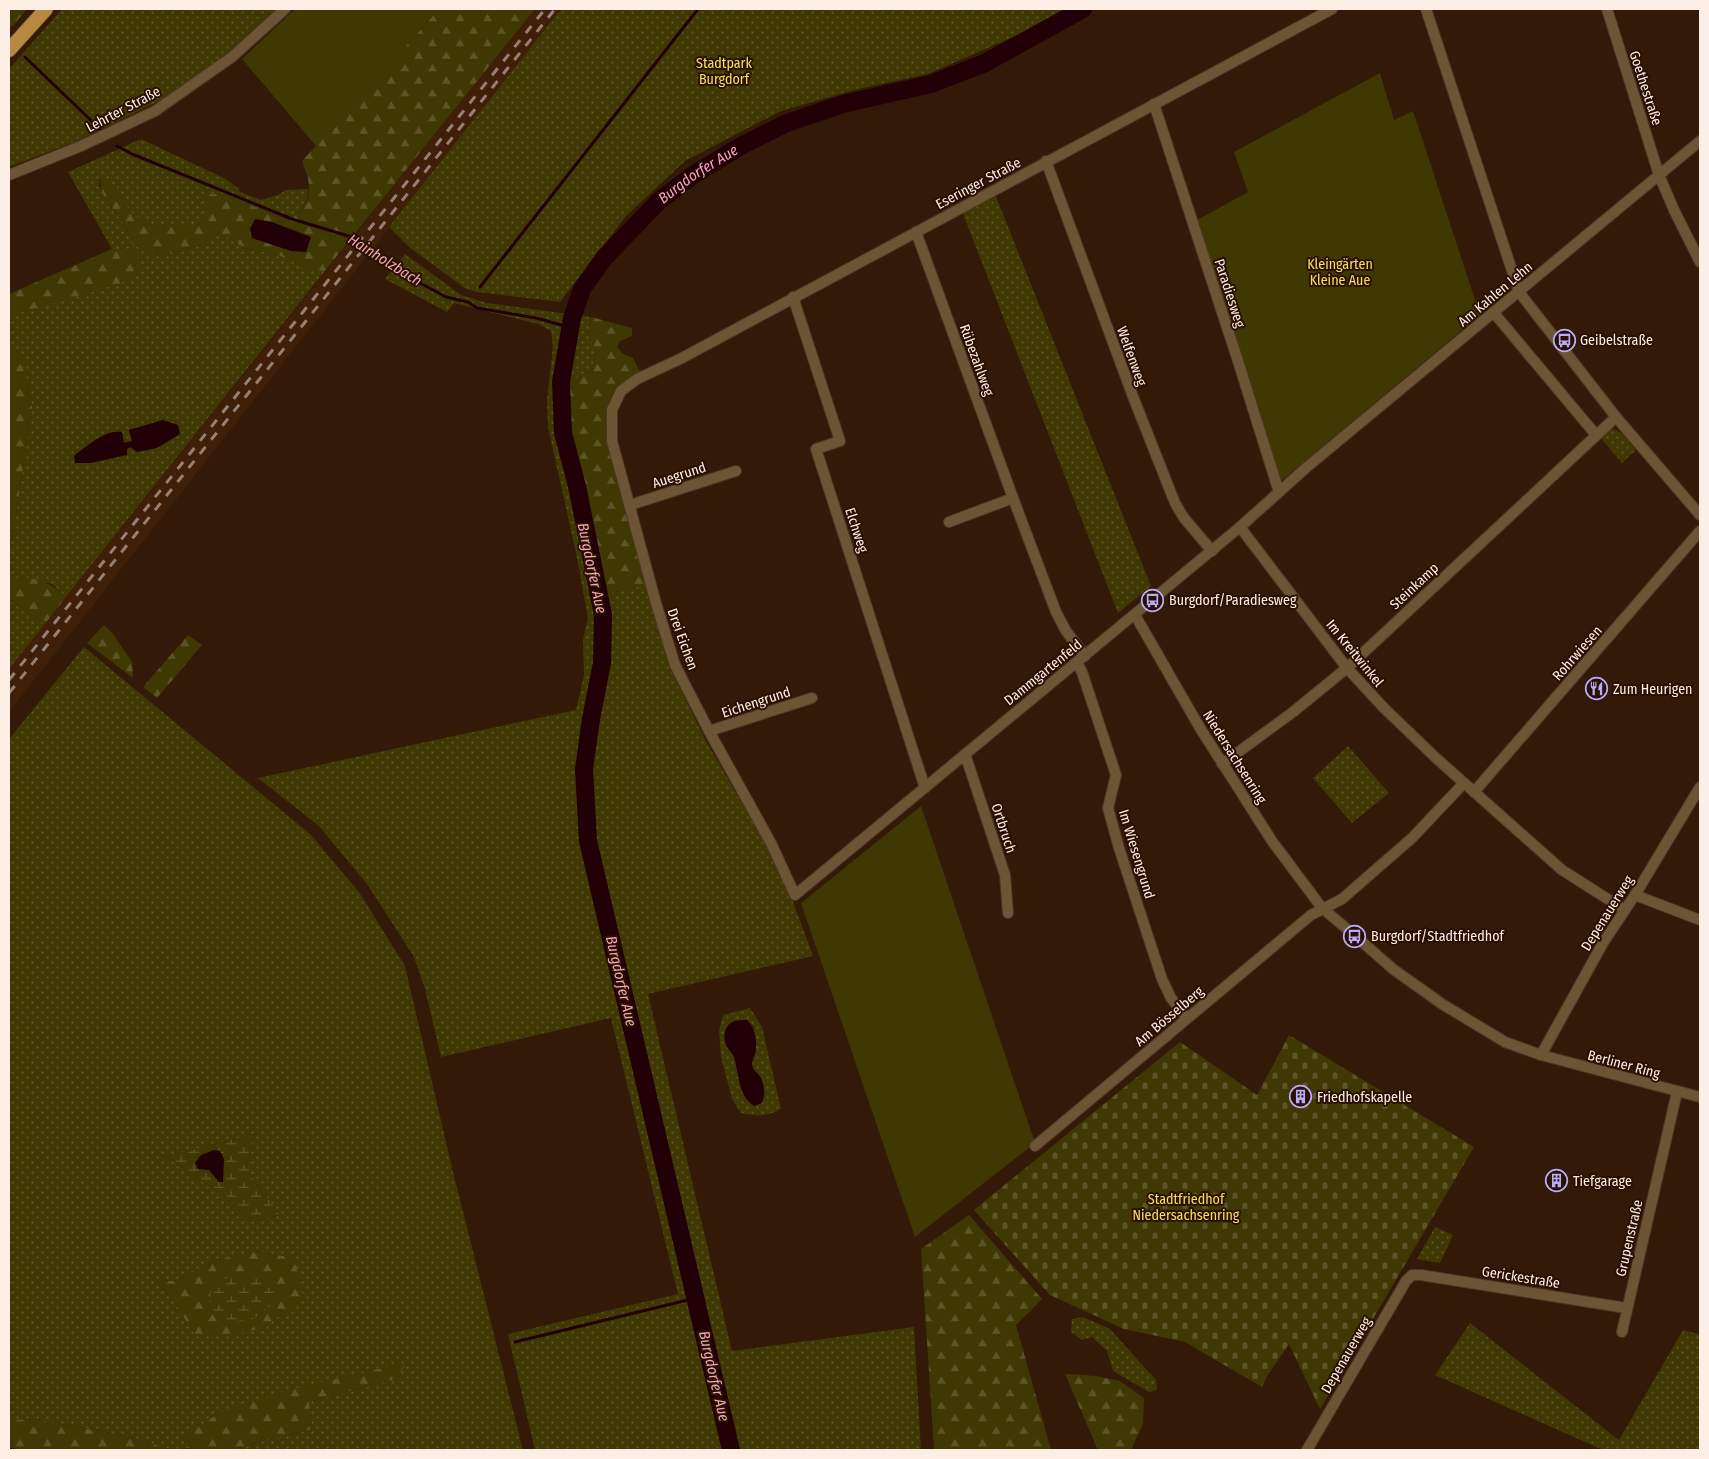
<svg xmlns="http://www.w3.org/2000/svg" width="1709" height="1459" viewBox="0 0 1709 1459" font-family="'Fira Sans Condensed',sans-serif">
  <defs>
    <pattern id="grass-dots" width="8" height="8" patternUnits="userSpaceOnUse" patternTransform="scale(1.25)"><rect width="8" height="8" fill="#403803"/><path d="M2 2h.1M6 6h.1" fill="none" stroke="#5d5528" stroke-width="1.8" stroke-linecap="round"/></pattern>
    <pattern id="forest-firs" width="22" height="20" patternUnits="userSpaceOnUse" patternTransform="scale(1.25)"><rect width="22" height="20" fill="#403803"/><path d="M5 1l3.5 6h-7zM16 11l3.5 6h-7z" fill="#5d5528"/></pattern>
    <pattern id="wetland-marsh" width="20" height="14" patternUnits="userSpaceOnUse" patternTransform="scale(1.25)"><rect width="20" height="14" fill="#403803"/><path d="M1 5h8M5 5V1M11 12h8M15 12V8" fill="none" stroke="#5d5528"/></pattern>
    <pattern id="cemetery-stones" width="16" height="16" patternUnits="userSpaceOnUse" patternTransform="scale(1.25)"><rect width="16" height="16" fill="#403803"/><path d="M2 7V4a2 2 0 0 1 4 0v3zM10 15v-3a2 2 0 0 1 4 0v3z" fill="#5d5528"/></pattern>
  </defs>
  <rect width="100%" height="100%" fill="#331908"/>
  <!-- built -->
  <polygon fill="#3f1f08" points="535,9 561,9 9,712 9,669"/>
  <!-- grass -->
  <g fill="url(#grass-dots)" fill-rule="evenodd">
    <polygon points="62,9 276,9 228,53 161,100 77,141 9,167 9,69"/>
    <polygon points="561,9 1066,9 1013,37 928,74 854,90 781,111 685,161 626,216 560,302 477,292 466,289 409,247 389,227"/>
    <path d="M141,139L226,179L238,188L240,192L261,200L278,195L286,190L308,189C308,204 301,210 291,220L219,194H210L206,198V218L195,227H168L146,224L130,212L121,198L100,177L99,186L111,207L123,223L135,246L159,255L177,253L201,245L217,233L232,239L244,248L278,255L312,270L325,271L66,597L52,584L20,577L9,583V551L13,534L32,407L29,387L18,351L9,344V323L18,313L121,252L112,249L68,172ZM163,420L127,449L74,456C89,445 104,430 122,432L124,443L132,441L129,430Z"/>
    <polygon points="995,194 1151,586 1118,613 962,211"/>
    <polygon points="405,254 461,295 487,303 568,314 557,380 556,397 560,432 599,615 598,660 586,716 580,769 585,843 727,1450 535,1450 508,1334 678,1294 611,1018 441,1057 425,989 414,957 367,884 319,826 258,778 576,710 584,675 583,640 588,618 576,553 548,427 547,400 553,347 551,331 538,324 454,303 447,312 385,279"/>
    <polygon points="578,315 591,317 588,335 597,352 591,370 571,381 567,393 568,375"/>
    <path d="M1610,429C1622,429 1629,442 1636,450L1622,463L1600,437Z"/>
    <polygon points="649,584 670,668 706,741 782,872 813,956 648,994 732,1351 914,1327 921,1450 737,1450 631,998 594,829 591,761 607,661 609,629 606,594"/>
    <polygon points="9,600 45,624 9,669"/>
    <path d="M84,647L310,834L359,892L405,966L453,1172L523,1450H230L312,1429L309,1402L399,1378L404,1364L183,1437L193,1448L174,1450L116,1434L35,1419L9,1420V739ZM255,1134L247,1164L252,1177L280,1215L251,1222L219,1190L191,1176L182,1166L164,1157ZM256,1251L294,1258L175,1303L155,1280L177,1281L213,1261Z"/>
    <polygon points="1348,746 1389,793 1352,823 1313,778"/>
    <path d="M750,1008L762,1027L781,1109C767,1117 756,1116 741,1113L732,1099L721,1057L719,1031L723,1015ZM747,1020L754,1027L756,1052L752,1064L753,1070L759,1075L765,1094L762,1103L743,1094L734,1057L726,1045L728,1025L734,1021Z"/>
    <polygon points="1435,1227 1453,1235 1440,1263 1417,1259"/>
    <polygon points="1083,1317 1110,1329 1156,1380 1157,1390 1149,1392 1113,1371 1107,1351 1092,1337 1082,1340 1071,1332 1072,1319"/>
    <polygon points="1470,1323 1619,1440 1683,1330 1698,1334 1700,1335 1700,1450 1603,1450 1435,1375"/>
  </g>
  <!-- forest -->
  <g fill="url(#forest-firs)">
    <polygon points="9,9 27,9 12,27 9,25"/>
    <path d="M439,9H535L325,271L312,270L278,255L244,248L232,239L217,233L201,245L177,253L159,255L135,246L141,267L122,283L19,313L9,323V294L112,249L121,252L134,246C131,239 128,232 124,225C115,209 97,195 101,176L114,182L130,212L146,224L168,227H195L206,218V198L210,194H219L291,220C306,205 311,201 308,178C307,172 302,167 303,160Z"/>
    <path d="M591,317L632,328V336L620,341L617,347L623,354L633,358L640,372L616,389L606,409V434L649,584L606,594C602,573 599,551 594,530C584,487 557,423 571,381L591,370L597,352L588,335Z"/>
    <path d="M9,344C12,346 16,349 18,352C26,362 30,393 32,407L13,534L9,551Z"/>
    <path d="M20,577C41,579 51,583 66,597L45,624L9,600V583Z"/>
    <polygon points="104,625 113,634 132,662 133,678 87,643"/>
    <polygon points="188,635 202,645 157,698 143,687"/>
    <polygon points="969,1215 1042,1299 1016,1325 1051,1450 934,1449 921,1249"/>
    <polygon points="256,1251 294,1258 304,1300 261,1328 237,1334 196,1336 175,1303 155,1280 177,1281 213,1261"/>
    <polygon points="405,1363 399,1378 309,1402 312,1429 230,1450 182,1450 193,1448 183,1437 221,1412 293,1389"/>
    <polygon points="1065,1374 1096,1376 1120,1381 1144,1398 1143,1424 1131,1450 1098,1450"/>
    <polygon points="35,1419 116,1434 174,1450 20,1450 9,1447 9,1420"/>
  </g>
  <!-- wetland -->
  <g fill="url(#wetland-marsh)">
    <polygon points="255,1134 247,1164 252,1177 280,1215 251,1222 219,1190 191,1176 182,1166 164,1157"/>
    <path d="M246,1276L265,1279L280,1286L278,1300L253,1319L230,1322L209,1311C209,1280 218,1278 246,1276Z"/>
  </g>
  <!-- cemetery -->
  <polygon fill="url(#cemetery-stones)" points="1289,1035 1474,1147 1320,1409 1289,1344 1267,1376 1262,1387 1185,1342 1124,1329 1050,1295 974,1210 1180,1042 1257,1095"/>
  <!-- garden -->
  <g fill="#403803">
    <polygon points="295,9 439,9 316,146 242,59"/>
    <polygon points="1380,73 1394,120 1413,111 1480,315 1281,481 1197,220 1248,192 1234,152"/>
    <polygon points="921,806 1035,1143 915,1237 801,903"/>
  </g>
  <!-- water -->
  <g fill="#220008">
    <polygon points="255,219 272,222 311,237 306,252 291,251 252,238 250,229"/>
    <path d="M163,420L178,425L180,434L157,448L137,452L130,447L127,449V455L91,463H75L74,456C89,445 104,430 122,432L124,443L132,441L129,430Z"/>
    <path d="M747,1020C755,1029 758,1041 755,1053C754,1056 752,1060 752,1064C752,1068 755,1071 758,1074C765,1081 765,1094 762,1103L754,1106C739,1096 739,1077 735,1060C734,1054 730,1051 727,1047C722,1038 724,1024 735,1021C739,1020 743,1020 747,1020Z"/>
    <polygon points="214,1150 220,1151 224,1159 223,1182 219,1182 209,1170 198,1169 195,1163 201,1155"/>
  </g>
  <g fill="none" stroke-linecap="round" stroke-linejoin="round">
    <!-- stream -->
    <g stroke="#220008" stroke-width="3">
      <polyline points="25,57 100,129"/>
      <polyline points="117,146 132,154 292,219 355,238 398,271 446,297 468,302 477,308 536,318 572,328"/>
      <polyline points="480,287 698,9"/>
      <polyline points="515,1342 696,1298"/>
    </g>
    <!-- river -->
    <path stroke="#220008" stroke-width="18" id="s1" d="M731,1450L588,841L584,769L591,719L602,663L603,615L577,486L563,433L561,382L572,318L582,289L604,258L658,202L693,175L741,146L787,123L843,104L931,84L985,63L1083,9"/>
    <defs>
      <g id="minor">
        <polyline points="1332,9 680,359 637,379 621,391 612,410 612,441 656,603 675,665 709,731 771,843 795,895 1240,527 1307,467 1700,141"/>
        <polyline points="1426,9 1519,292 1616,417 1700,515"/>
        <polyline points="1607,9 1659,175 1674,210 1700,262"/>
        <polyline points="1154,104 1237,358 1279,492"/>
        <polyline points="1046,161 1132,394 1175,503 1184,518 1212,551"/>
        <polyline points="9,175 81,146 155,111 232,57 285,9"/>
        <polyline points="916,232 1013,498 1056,612 1066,631 1085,656"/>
        <polyline points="793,297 840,441 816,449 925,788"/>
        <polyline points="1494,313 1596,435"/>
        <polyline points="630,505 736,471"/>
        <polyline points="949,522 1013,498"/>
        <polyline points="1240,527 1347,668 1384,708 1436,758 1562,870 1625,910"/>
        <polyline points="1135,615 1200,728 1272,841 1322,908 1353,934 1393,969 1442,1004 1505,1042 1541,1055 1700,1097"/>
        <polyline points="1077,663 1082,672 1116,775 1108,808 1119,848 1162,979 1171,998 1187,1018"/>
        <polyline points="709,731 812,698"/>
        <polyline points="965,754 1005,875 1008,913"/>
        <polyline points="1222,764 1293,712 1347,668 1616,417"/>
        <polyline points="1474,792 1700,531"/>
        <polyline points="1635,895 1700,920"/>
        <polyline points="1541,1055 1603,943 1635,895 1700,787"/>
        <polyline points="1035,1146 1311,915 1342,899 1412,838 1464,783"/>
        <polyline points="1622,1332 1677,1092"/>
        <polyline points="1307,1450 1406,1281 1412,1275 1421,1275 1626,1308"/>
      </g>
      <polyline id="primary" points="9,50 46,9"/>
    </defs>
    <!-- minor casing -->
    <use href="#minor" stroke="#4f3727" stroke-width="12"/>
    <!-- primary casing -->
    <use href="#primary" stroke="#4f3727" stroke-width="16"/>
    <!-- minor -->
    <use href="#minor" stroke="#6b5535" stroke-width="10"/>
    <!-- primary -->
    <use href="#primary" stroke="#b68840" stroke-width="14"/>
    <!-- rail -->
    <g stroke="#958073" stroke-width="3" stroke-dasharray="9 9" stroke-linecap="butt">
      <polyline points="9,680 545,9"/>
      <polyline points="9,693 555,9"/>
    </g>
  </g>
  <!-- icons -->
  <defs>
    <symbol id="bus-ring" viewBox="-11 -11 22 22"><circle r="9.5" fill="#291001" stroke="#b8abf7" stroke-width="1.5"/><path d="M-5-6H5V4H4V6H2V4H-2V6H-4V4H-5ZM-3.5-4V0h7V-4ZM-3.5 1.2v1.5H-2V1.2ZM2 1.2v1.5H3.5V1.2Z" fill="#b8abf7"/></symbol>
    <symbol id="restaurant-ring" viewBox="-11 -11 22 22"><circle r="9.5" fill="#291001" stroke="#b8abf7" stroke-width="1.5"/><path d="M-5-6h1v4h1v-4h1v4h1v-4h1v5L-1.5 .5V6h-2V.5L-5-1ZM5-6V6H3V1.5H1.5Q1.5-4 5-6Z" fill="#b8abf7"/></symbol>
    <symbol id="building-ring" viewBox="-11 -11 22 22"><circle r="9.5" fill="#291001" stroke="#b8abf7" stroke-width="1.5"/><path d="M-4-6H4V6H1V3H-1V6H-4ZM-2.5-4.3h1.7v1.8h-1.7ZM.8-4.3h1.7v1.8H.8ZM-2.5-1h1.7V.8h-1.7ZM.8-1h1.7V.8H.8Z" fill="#b8abf7"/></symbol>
  </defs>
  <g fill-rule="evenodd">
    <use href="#bus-ring" x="1552" y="328" width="25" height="25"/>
    <use href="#bus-ring" x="1140" y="588" width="25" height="25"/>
    <use href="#restaurant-ring" x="1584" y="676" width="25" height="25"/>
    <use href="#bus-ring" x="1342" y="924" width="25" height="25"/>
    <use href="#building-ring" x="1288" y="1084" width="25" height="25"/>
    <use href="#building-ring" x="1544" y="1168" width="25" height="25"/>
  </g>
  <g text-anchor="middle" stroke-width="4" stroke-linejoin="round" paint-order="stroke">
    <!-- park labels -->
    <g font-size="14" fill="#f6e15a" stroke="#291001">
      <text x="724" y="68">Stadtpark<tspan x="724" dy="16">Burgdorf</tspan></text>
      <text x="1340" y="269">Kleingärten<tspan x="1340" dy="16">Kleine Aue</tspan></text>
      <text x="1186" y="1204">Stadtfriedhof<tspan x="1186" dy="16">Niedersachsenring</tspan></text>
    </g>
    <!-- street labels -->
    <g font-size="14" fill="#feefe6" stroke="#291001">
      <text transform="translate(1646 88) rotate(72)" y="5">Goethestraße</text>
      <text transform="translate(123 109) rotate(-28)" y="5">Lehrter Straße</text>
      <text transform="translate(978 183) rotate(-28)" y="5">Eseringer Straße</text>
      <text transform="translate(1230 293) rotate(72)" y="5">Paradiesweg</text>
      <text transform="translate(1495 294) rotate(-40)" y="5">Am Kahlen Lehn</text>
      <text transform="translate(1132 356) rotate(70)" y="5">Welfenweg</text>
      <text transform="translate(977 360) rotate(70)" y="5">Rübezahlweg</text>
      <text transform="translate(679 475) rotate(-18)" y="5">Auegrund</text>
      <text transform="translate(857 530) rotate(72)" y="5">Elchweg</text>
      <text transform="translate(1414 586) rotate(-43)" y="5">Steinkamp</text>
      <text transform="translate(683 639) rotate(70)" y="5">Drei Eichen</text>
      <text transform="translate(1355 653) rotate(51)" y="5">Im Kreitwinkel</text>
      <text transform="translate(1577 653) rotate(-49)" y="5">Rohrwiesen</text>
      <text transform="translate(1043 672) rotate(-39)" y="5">Dammgartenfeld</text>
      <text transform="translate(756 702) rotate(-18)" y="5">Eichengrund</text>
      <text transform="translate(1235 757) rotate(58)" y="5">Niedersachsenring</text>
      <text transform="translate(1004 828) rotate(72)" y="5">Ortbruch</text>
      <text transform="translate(1137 854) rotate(73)" y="5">Im Wiesengrund</text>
      <text transform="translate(1607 913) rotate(-58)" y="5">Depenauerweg</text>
      <text transform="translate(1169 1016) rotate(-40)" y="5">Am Bösselberg</text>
      <text transform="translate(1624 1064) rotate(15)" y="5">Berliner Ring</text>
      <text transform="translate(1629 1238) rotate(-77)" y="5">Grupenstraße</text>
      <text transform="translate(1521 1277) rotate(9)" y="5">Gerickestraße</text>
      <text transform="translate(1346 1355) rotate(-60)" y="5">Depenauerweg</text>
    </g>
    <!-- poi labels -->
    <g font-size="14" fill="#feefe6" stroke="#291001" text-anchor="start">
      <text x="1580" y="345">Geibelstraße</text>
      <text x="1169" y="605">Burgdorf/Paradiesweg</text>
      <text x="1613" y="694">Zum Heurigen</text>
      <text x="1371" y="941">Burgdorf/Stadtfriedhof</text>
      <text x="1317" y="1102">Friedhofskapelle</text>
      <text x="1573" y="1186">Tiefgarage</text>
    </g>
    <!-- water labels -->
    <g font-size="15" font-style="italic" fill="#f1a5b7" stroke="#291001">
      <text dy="5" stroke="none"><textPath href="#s1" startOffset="1351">Burgdorfer Aue</textPath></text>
      <text transform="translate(385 260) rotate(32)" y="5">Hainholzbach</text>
      <text transform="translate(592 568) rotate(78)" y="5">Burgdorfer Aue</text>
      <text transform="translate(621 981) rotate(77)" y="5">Burgdorfer Aue</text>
      <text transform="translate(714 1376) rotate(77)" y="5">Burgdorfer Aue</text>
    </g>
  </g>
  <!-- border -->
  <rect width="1709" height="1459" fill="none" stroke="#feefe6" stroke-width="20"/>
</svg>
